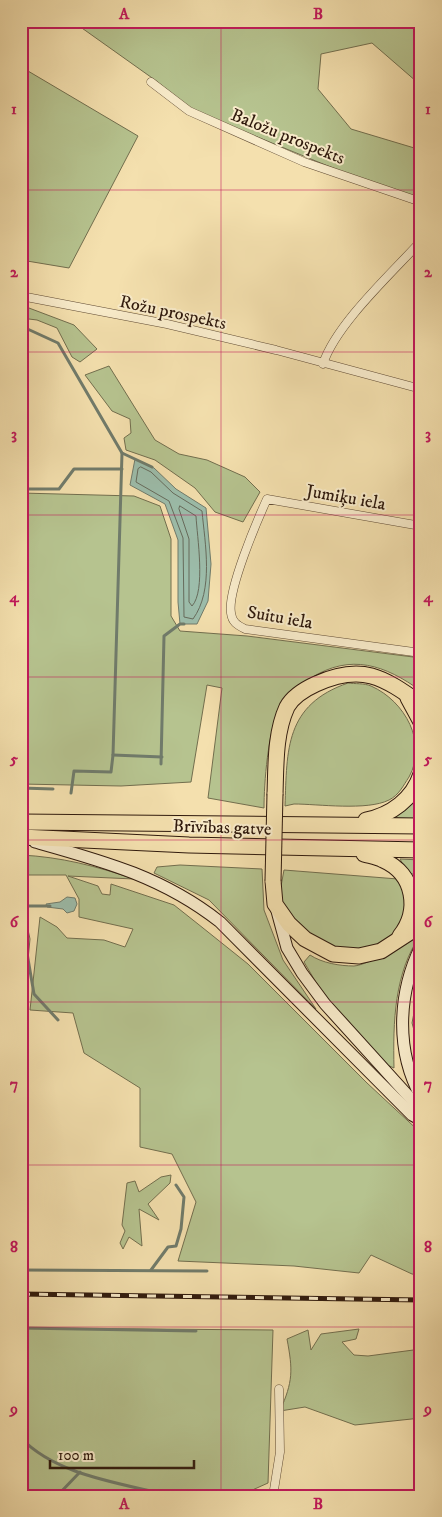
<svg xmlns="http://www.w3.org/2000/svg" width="442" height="1517" viewBox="0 0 442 1517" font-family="'IM FELL DW Pica',serif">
  <rect width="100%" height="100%" fill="#f4e0ae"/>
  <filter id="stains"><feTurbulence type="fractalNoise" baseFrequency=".004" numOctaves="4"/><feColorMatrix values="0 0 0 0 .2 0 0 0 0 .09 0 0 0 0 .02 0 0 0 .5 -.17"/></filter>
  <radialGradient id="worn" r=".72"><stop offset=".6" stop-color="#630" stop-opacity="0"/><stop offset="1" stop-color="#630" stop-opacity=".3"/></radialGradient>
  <!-- green -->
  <g fill="#b6c38f" stroke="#726e4e">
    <polygon points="72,21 421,21 421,38 417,39 421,56 421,82 417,82 372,43 321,54 318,89 351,129 421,150 421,198 362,180 194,111 155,80"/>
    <polygon points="21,60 28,71 138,136 69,268 21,260"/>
    <polygon points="21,305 74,325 97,349 80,362 72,357 57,328 37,320 21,318"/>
    <polygon points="109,366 155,440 179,454 207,460 245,477 260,492 243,522 215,512 195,488 155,460 126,450 124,438 131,433 130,419 112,411 85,375"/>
    <path d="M21,493L134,496L160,506L171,539V616L180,631L247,636L421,658V691C385,665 351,653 311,678C299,685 286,697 279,710C268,731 264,783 264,808L208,798L222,688L207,685L191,782L121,786L21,784Z"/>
    <path d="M348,683C355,684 364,683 371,686C405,701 428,743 409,777C403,786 399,795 389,800C367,811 318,804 294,804L285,806C287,749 285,705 348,683Z"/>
    <polygon points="421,789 421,819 395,818"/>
    <path d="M21,855C61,857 96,866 134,879L68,876L98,886L102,894L110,895L111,884L174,905L198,924L248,964L367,1083L421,1133V1275L412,1274L371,1255L359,1273L294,1266L178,1261L196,1202L172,1154L140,1147V1088L84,1053L73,1013L30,1010L40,917L57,927L67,938L104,940L125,947L133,929L79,917V899L66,875H21Z"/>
    <polygon points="400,859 421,860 421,874 408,874"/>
    <polygon points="180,865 262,869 264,910 283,960 316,1009 209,900 154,873 157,867"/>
    <path d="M284,870L398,879C413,897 406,928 386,940C366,952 333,953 313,939C298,929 289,912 279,897Z"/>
    <polygon points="21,897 30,939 26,980 21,980"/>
    <path d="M421,934C394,973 393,1022 394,1068L385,1064L324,996L304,962L310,955C322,963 340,966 354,966C368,965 408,942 421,934Z"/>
    <polygon points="421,977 421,1055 412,1023"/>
    <polygon points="171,1175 170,1183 148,1204 159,1220 139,1209 142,1246 129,1237 123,1249 120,1243 125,1231 122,1225 127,1183 135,1181 139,1192 161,1177"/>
    <polygon points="21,1328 273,1330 268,1483 239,1496 21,1496"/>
    <path d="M359,1329L356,1339L342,1342L354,1355L368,1356L421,1349V1418L355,1425L305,1407L280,1411C293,1381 293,1371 287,1339L308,1330L311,1350L321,1334Z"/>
  </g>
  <!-- water -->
  <g fill="#9cbdab" stroke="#707b6b">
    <polygon points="135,459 154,468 176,489 206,508 211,564 208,601 197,624 180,624 178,602 178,540 165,504 130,485"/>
    <polygon points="67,897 75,898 77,904 74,911 67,913 63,909 47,907 46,904 60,902"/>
  </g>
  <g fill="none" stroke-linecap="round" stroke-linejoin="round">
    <!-- shore -->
    <g stroke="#666b5c" stroke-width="1">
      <path d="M141,467L151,472L173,493L202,511C205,544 214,590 193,619L184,617L183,538L169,501L136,482L138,469Z"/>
      <path d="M180,506L196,516C197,536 206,591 192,606L189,602V539L179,509Z"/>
    </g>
    <!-- stream -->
    <g stroke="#707b6b" stroke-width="3">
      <polyline points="21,326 58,343 122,453 152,467"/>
      <polyline points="21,489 59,489 74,469 122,469"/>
      <polyline points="113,755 162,757"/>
      <polyline points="161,764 164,636 180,624 184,624"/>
      <polyline points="21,788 53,789"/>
      <polyline points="71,793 74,771 111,772 113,755 122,453"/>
      <polyline points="21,906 50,906"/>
      <polyline points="21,918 34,994 58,1020"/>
      <polyline points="21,1270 207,1271"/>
      <polyline points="151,1270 168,1247 176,1246 181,1229 184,1197 176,1185"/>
      <polyline points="21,1328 196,1331"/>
      <path d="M21,1438C57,1476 122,1483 171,1496"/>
      <polyline points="57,1496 80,1472"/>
    </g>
    <defs>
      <g id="street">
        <polyline points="151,82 189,111 304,162 421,202"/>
        <polyline points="21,296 167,324 276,350 421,389"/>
        <path d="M323,364C336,324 392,273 421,241"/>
        <path d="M421,526L267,499C257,521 227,591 231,613C232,622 237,625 245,629L421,653"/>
        <polyline points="273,1496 280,1452 279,1389"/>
      </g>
      <g id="secondary">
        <path d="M35,842C103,861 163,877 220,922L412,1115L421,1120"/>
        <polyline points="277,911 287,948 302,973 325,1004 421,1110"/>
        <path d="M421,946C398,993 395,1050 421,1097"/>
      </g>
      <g id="highway">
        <polyline points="408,698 421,722"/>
        <path d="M275,794C276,765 275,733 287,707C293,696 305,689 316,684C362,663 383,677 421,704"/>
        <path d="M366,820C391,815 413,799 421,774"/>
        <polyline points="21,822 421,826"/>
        <polyline points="21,837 189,845 421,850"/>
        <path d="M364,854C371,856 378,857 383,860C415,874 420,911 400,936"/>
        <polyline points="273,881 275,904 289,924 305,939 333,954 359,956 381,951 421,925"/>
      </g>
    </defs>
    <!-- street casing -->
    <use href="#street" stroke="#604b34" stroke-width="9"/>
    <!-- secondary casing -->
    <use href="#secondary" stroke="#2f190c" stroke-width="13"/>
    <!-- highway casing -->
    <use href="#highway" stroke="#2f190c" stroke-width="17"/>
    <!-- street -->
    <use href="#street" stroke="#f8ebca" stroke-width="8"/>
    <!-- secondary -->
    <use href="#secondary" stroke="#f8ebca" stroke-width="11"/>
    <!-- highway -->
    <use href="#highway" stroke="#f4e0ae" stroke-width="15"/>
    <defs>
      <polyline id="rail" points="21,1294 421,1300"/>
    </defs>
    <!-- rail casing -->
    <use href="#rail" stroke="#2f190c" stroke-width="5"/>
    <!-- rail -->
    <use href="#rail" stroke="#f8ebca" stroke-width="3" stroke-dasharray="9" stroke-linecap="butt"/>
    <defs>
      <polyline id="highway-bridge" points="273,881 275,794"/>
    </defs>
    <!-- highway-bridge casing -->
    <use href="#highway-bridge" stroke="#2f190c" stroke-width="17" stroke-linecap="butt"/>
    <!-- highway-bridge -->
    <use href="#highway-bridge" stroke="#f4e0ae" stroke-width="15"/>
  </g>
  <!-- grid -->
  <path fill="none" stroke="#c2185b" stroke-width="1" stroke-opacity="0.55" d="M221,21V1496M21,190H421M21,352H421M21,515H421M21,677H421M21,840H421M21,1002H421M21,1165H421M21,1327H421"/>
  <g text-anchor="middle" stroke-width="4" stroke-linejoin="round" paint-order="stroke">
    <!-- street labels -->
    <g font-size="18" fill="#2f190c" stroke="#f8ebca">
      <text transform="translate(288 136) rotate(22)" y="6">Baložu prospekts</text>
      <text transform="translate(173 312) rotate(12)" y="6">Rožu prospekts</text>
      <text transform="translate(346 497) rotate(10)" y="6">Jumiķu iela</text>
      <text transform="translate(280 617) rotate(10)" y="6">Suitu iela</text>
      <text transform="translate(222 827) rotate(2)" y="6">Brīvības gatve</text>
    </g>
  </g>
  <!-- margin -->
  <rect width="442" height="1517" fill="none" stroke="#f4e0ae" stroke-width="55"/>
  <!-- scale -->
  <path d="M50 1460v8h144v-8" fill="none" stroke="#2f190c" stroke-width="2.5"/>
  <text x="58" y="1460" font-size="15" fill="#2f190c" stroke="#f8ebca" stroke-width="4" paint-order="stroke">100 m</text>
  <rect x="28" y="28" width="386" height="1462" fill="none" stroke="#c2185b" stroke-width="2"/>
  <g font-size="16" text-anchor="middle" font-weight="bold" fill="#c2185b">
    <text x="124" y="19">A</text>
    <text x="318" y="19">B</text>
    <text x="14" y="114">1</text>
    <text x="428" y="114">1</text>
    <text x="14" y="277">2</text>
    <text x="428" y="277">2</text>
    <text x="14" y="439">3</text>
    <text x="428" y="439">3</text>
    <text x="14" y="602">4</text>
    <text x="428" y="602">4</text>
    <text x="14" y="764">5</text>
    <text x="428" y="764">5</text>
    <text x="14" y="927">6</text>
    <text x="428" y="927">6</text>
    <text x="14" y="1089">7</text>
    <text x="428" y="1089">7</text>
    <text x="14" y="1252">8</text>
    <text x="428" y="1252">8</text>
    <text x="14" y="1414">9</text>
    <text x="428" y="1414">9</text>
    <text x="124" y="1509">A</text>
    <text x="318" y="1509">B</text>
  </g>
  <rect width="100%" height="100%" filter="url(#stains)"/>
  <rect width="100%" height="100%" fill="url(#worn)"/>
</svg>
